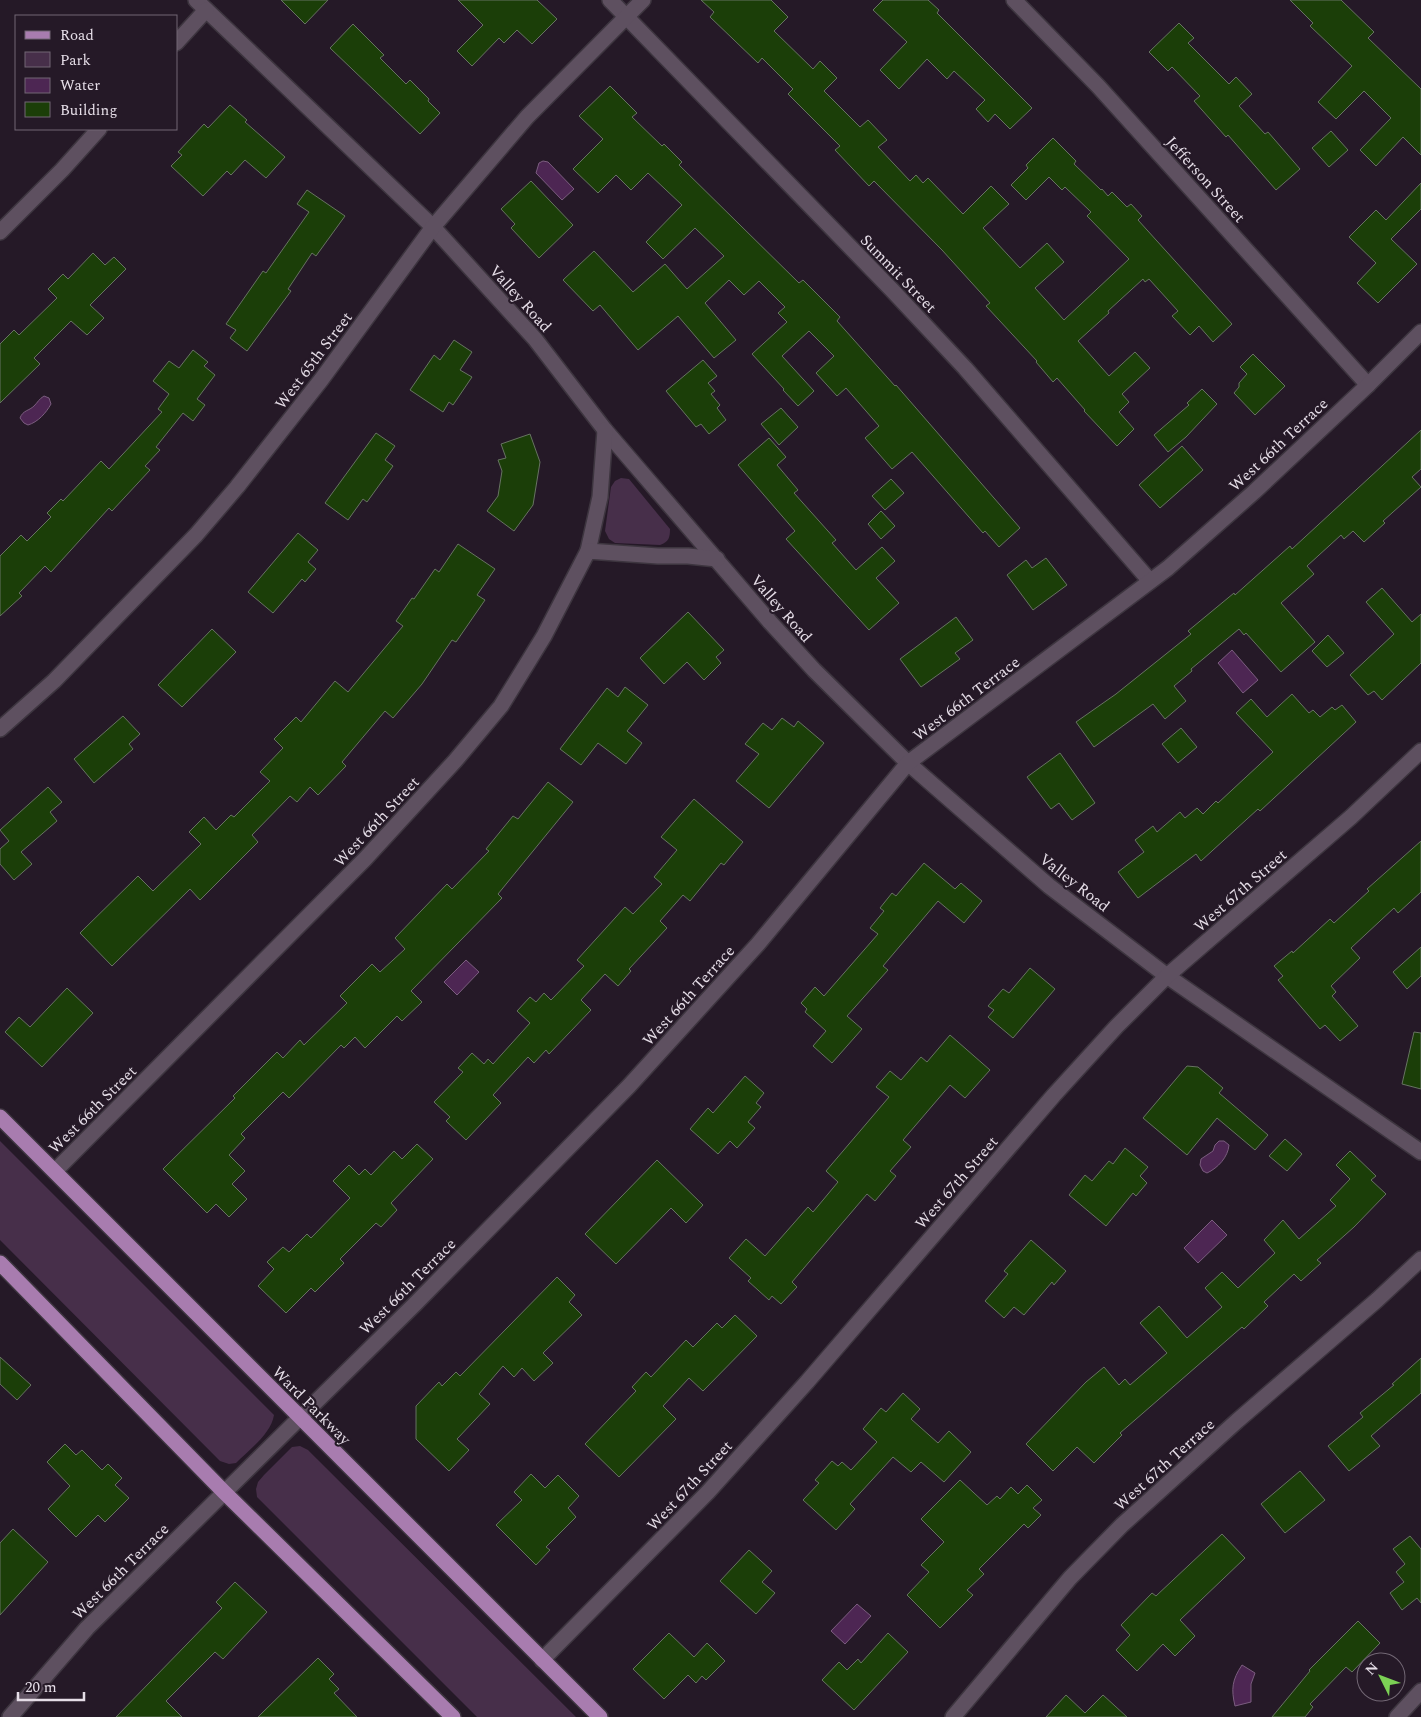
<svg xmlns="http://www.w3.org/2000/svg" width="1421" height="1717" viewBox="0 0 1421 1717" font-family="Spectral,serif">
  <rect width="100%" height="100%" fill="#251927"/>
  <!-- green -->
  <g fill="#472f4a">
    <path d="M621,478L629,479L670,529C670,537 669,542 660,545L615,543L609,539L605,531L611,487L615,481Z"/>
    <path d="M0,1141L274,1415C271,1434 249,1450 236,1463L229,1464L220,1461L0,1240Z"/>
    <polygon points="300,1446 308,1450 317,1459 576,1717 477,1717 257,1497 256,1489 258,1482 264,1475 292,1447"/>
  </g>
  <!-- water -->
  <g fill="#4d2653" stroke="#7b5d7f">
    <polygon points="543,161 548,162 574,189 562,200 536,173 539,163"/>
    <path d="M44,396L49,398L51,404C46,413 38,422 28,425L24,423L20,418C23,410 29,411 34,406C38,402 39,399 44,396Z"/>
    <polygon points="1232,650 1258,680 1243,693 1218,663"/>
    <polygon points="466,960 479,972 457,995 444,982"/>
    <path d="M1219,1141H1224L1229,1145C1228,1157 1218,1168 1207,1173L1203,1171L1200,1165L1201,1159L1213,1151L1215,1145Z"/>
    <polygon points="1212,1220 1227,1235 1198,1263 1184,1248"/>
    <polygon points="857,1604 871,1616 845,1644 831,1631"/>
    <path d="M1242,1665L1255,1673L1251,1684V1702L1235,1706C1231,1689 1232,1680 1242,1665Z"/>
  </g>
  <!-- building -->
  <g fill="#1b3e08" stroke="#677362">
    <polygon points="281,0 328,0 305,24"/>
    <polygon points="458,0 537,0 557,19 532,44 517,30 504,43 499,38 472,66 457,51 483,25"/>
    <polygon points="701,0 771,0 788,17 774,31 813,69 820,61 837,78 824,91 860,127 868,120 887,140 878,147 910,181 916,175 923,183 928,178 963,214 991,186 1009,204 983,228 1020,268 1047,243 1064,262 1035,288 1064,320 1129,259 1087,216 1091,212 1065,187 1062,190 1049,177 1026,200 1011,185 1028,168 1026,165 1053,138 1076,161 1074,164 1101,190 1102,189 1108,196 1112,192 1127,207 1131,204 1142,216 1138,220 1232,324 1213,342 1199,326 1190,335 1172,316 1178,311 1149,279 1145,282 1143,279 1108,311 1109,313 1078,341 1109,376 1135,352 1150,368 1122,394 1129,402 1119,412 1134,429 1117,446 1084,411 1085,410 1057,378 1053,382 1036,362 1037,361 986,306 990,303 942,250 874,181 869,186 835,150 840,146 788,94 793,89 762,58 758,63 710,17 714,12"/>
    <polygon points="883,0 928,0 939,10 937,13 1032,108 1010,129 995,114 988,122 976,109 985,100 954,71 947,79 927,59 899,89 880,70 907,42 873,10"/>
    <polygon points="1290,0 1341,0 1374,32 1368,38 1421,89 1421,155 1403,137 1376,166 1360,150 1391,118 1364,91 1336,119 1318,102 1352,66 1310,26 1313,23"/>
    <polygon points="1179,23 1194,38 1188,43 1229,84 1236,77 1252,94 1239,106 1265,134 1268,132 1300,169 1276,190 1228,135 1226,137 1194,101 1200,96 1172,67 1168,71 1149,52"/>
    <polygon points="353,24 384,55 380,58 406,84 410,80 429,99 428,101 440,113 420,134 330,48"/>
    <polygon points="610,86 637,113 632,117 662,146 664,144 682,162 679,165 799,283 803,280 840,317 837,321 895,386 896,385 1020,528 999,547 985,531 983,533 912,452 892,469 865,438 879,426 846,388 837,396 816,373 834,356 809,331 782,356 814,391 798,406 783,390 784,389 752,354 787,322 778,313 785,307 759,281 744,295 729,280 705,303 736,340 714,358 678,316 638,350 600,305 593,311 563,280 594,251 633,292 665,264 687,289 724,256 695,228 663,259 646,242 682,205 648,173 631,190 616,175 598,193 573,169 603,139 579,116"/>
    <polygon points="230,105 247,120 245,122 285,157 266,178 245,160 231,175 227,171 203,196 171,166 182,155 178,152 204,124 208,128"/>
    <polygon points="1331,131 1348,150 1329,167 1312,148"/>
    <polygon points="531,181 573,225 539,258 511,228 515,224 501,209"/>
    <polygon points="1421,183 1421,209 1391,239 1417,264 1378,303 1357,283 1376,263 1349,237 1376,210 1386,220"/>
    <polygon points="307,190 345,216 316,256 312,253 288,289 291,291 247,351 230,338 236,330 226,324 263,271 266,273 309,212 297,204"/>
    <polygon points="93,253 105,265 114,257 126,269 90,305 104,318 87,335 71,321 34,358 40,364 0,403 0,344 14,330 19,335 57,298 48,289 63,274 68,279"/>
    <polygon points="454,340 472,352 460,370 472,377 453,405 449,402 443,412 410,390 434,355 440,360"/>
    <polygon points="193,350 208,362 204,366 215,375 197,399 205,405 193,421 183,413 156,447 160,450 145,466 150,470 112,511 109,508 51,572 45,566 19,593 22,596 0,616 0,556 21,535 27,541 51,517 47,513 61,499 63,501 101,461 109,469 162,412 158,409 169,394 153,381 169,361 179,368"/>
    <polygon points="1253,354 1285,386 1255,415 1234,393 1239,387 1239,383 1247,374 1240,367"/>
    <polygon points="703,360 717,376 708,383 715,391 711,394 720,405 717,408 726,420 709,434 701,424 696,427 666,391"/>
    <polygon points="1202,389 1217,404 1186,437 1168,452 1154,435 1189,405 1187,403"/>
    <polygon points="781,408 798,427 779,445 761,424"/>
    <polygon points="1421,430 1421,469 1412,477 1421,487 1383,521 1385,523 1364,542 1353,531 1344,539 1341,535 1307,566 1314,574 1281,603 1315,642 1281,672 1246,633 1244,635 1239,629 1191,669 1192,671 1174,686 1186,701 1165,719 1153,704 1094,747 1076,722 1116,694 1191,634 1188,631 1234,593 1235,595 1290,546 1292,549"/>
    <polygon points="376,433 395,446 385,460 393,466 367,502 363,499 348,520 325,503"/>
    <polygon points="530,434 540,462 533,505 514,531 487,511 498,496 502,471 498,460 506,458 501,444"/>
    <polygon points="769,438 786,457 777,465 798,490 794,493 836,540 832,543 856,570 882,547 895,561 876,578 899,603 869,630 786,539 795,531 738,465"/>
    <polygon points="1182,446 1203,470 1160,508 1139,485"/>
    <polygon points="891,479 904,493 885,510 872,496"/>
    <polygon points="881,511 895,526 881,539 868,524"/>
    <polygon points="298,533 318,550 308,562 316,569 305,582 302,579 273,613 248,592"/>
    <polygon points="458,544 495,569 477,595 485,600 456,642 452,640 422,684 393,718 385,711 342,762 346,766 318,795 310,787 297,802 290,796 252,835 258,842 200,900 190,889 112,966 80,933 138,876 153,891 201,844 189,832 204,817 216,830 231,815 234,817 270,781 260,772 283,748 274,739 296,717 301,722 335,681 348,692 403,626 396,621 412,598 414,599 435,569 439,572"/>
    <polygon points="1046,558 1067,585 1033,610 1007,575 1026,560 1032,568"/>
    <polygon points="1382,588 1412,622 1421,614 1421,663 1382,700 1374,691 1368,695 1350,675 1394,634 1366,602"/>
    <polygon points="688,612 724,650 716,657 721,663 704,680 687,662 664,684 640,658"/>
    <polygon points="956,617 973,640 955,653 960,659 921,687 900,659"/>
    <polygon points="212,629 236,652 182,707 158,685"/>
    <polygon points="1328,635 1344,653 1327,667 1312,651"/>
    <polygon points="625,687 648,705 627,731 642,743 626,764 598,743 581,765 560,749 607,688 618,697"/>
    <polygon points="1292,694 1309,713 1313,710 1320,717 1332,707 1335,710 1342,705 1356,722 1260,811 1258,809 1201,861 1196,854 1138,898 1118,872 1144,852 1135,840 1153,826 1157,832 1180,812 1185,818 1197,808 1203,814 1216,801 1218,803 1273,752 1236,713 1251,699 1267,717"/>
    <polygon points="123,716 140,734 129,744 133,749 94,783 74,759"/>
    <polygon points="782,718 794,727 798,721 824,743 769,808 736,781 759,754 745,744 763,723 772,730"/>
    <polygon points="1181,728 1197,747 1178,763 1162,744"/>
    <polygon points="1060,753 1095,803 1072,820 1059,803 1051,809 1027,777"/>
    <polygon points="548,782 573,802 498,894 502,898 411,991 422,1002 402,1021 397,1016 365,1048 355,1037 344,1048 341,1045 289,1098 283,1092 241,1134 245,1138 229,1155 245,1171 232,1184 247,1199 229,1217 216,1204 207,1213 163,1169 235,1098 233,1096 277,1052 283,1058 300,1040 304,1045 347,1003 340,996 372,964 380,972 405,949 395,938 447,884 452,889 489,851 486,849 513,816 518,819"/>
    <polygon points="48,787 62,802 50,812 57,821 21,852 32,864 14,880 0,864 0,849 9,841 0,830"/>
    <polygon points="694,799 743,842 724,865 721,863 690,901 683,895 660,921 667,928 629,969 631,971 618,986 605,974 581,1000 591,1010 549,1054 546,1050 534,1063 528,1057 493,1095 501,1103 466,1140 446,1121 450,1117 434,1102 463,1072 458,1068 472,1053 484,1064 488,1059 493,1064 530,1023 517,1011 530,997 536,1002 544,993 551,1000 584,966 577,960 625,907 633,914 662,884 654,877 677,850 661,837"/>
    <polygon points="1421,841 1421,892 1398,913 1394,908 1351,948 1360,958 1331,986 1336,992 1332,996 1358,1026 1340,1041 1325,1025 1320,1029 1278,980 1283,976 1274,966 1292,951 1293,953 1330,919 1334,923 1369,891 1367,889"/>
    <polygon points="924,863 955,889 961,883 982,901 964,923 938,901 883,966 888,970 847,1016 862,1029 832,1063 813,1046 826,1031 805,1012 807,1009 801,1003 815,987 824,996 878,934 870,928 884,911 880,908 892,893 896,896"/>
    <polygon points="1421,947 1421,976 1407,989 1393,972"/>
    <polygon points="1030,968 1055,989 1013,1038 988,1017 994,1010 988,1006 1003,989 1009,993"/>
    <polygon points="67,988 93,1013 42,1067 5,1032 19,1017 30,1027"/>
    <polygon points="1414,1032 1421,1033 1421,1089 1402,1084"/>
    <polygon points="950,1035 990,1070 965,1098 950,1085 903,1140 911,1147 890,1171 896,1176 875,1201 867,1194 792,1282 797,1287 781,1304 772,1296 769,1300 748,1281 751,1278 729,1258 746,1239 765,1256 808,1207 813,1212 838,1182 826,1171 889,1097 876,1087 890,1071 901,1080 921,1057 927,1062"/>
    <polygon points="1187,1066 1198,1067 1223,1088 1219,1093 1268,1135 1255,1150 1217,1118 1187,1155 1143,1118"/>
    <polygon points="745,1076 764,1093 756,1103 761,1107 748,1122 755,1128 737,1148 730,1141 718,1154 690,1129 708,1108 713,1113"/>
    <polygon points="1285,1139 1302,1154 1287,1171 1269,1156"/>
    <polygon points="417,1144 433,1159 391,1203 397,1210 381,1227 376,1223 340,1259 344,1263 315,1292 311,1288 286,1313 258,1286 274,1269 267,1262 283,1247 289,1252 307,1234 311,1238 350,1198 333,1181 349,1165 359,1175 365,1169 371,1175 394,1151 402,1159"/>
    <polygon points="1125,1148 1148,1167 1140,1176 1147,1183 1136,1196 1133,1193 1106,1226 1069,1195 1085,1175 1092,1181 1109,1161 1113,1164"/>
    <polygon points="1350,1151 1376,1176 1371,1180 1386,1194 1354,1227 1317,1260 1321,1263 1301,1281 1294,1274 1264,1302 1268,1306 1244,1329 1242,1327 1120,1433 1122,1435 1094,1463 1077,1447 1053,1471 1026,1444 1086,1382 1104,1367 1119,1385 1125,1379 1130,1385 1167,1353 1140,1323 1159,1306 1187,1338 1222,1307 1205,1288 1222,1272 1238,1288 1275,1253 1264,1240 1283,1220 1299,1239 1336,1206 1330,1200 1350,1179 1336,1165"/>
    <polygon points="657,1160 703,1205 686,1223 671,1208 616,1264 585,1234"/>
    <polygon points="1031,1240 1066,1271 1054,1285 1052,1282 1024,1315 1014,1307 1004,1318 985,1301 1008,1274 1004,1271"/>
    <polygon points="557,1277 575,1295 569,1302 582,1315 543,1353 553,1363 534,1381 522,1368 514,1377 503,1366 479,1394 490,1404 457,1439 469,1450 449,1471 416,1439 416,1406 439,1382 442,1386 456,1372 460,1376"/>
    <polygon points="735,1315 757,1336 703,1391 689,1378 663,1406 676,1419 619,1477 585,1444 636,1391 632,1387 646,1372 651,1377 686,1340 693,1347 717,1323 722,1328"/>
    <polygon points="0,1357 31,1385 17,1400 0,1384"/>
    <polygon points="1421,1358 1421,1393 1371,1436 1380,1446 1349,1471 1328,1446 1363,1417 1360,1413 1394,1385 1392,1384"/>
    <polygon points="903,1393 920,1409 911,1419 938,1443 949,1431 971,1452 944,1482 921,1462 911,1472 893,1457 850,1504 855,1509 836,1530 803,1500 819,1483 815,1480 832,1461 838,1466 842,1462 851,1470 877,1442 863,1429 881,1408 886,1412"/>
    <polygon points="65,1444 76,1455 82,1450 102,1470 108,1464 122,1478 115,1485 129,1498 105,1522 98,1515 76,1537 48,1509 70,1486 47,1462"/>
    <polygon points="1300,1471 1325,1500 1285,1533 1261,1504"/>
    <polygon points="531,1474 545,1488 558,1475 579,1496 568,1508 576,1517 546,1547 550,1550 536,1565 496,1525 522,1500 514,1492"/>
    <polygon points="960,1480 987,1505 997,1496 1000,1499 1011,1487 1018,1494 1027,1485 1042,1500 1033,1508 1041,1515 1028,1528 1024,1524 979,1569 984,1574 967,1590 973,1595 940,1628 907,1595 929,1572 921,1565 944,1542 921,1519"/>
    <polygon points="13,1529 48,1562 0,1615 0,1543"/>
    <polygon points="1222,1534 1245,1558 1180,1620 1195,1636 1175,1656 1163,1644 1137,1671 1116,1650 1130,1635 1121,1625 1152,1593 1156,1596"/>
    <polygon points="1410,1536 1421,1549 1421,1603 1417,1598 1402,1610 1390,1593 1404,1582 1396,1572 1405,1564 1393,1549"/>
    <polygon points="749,1550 772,1571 762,1582 775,1593 756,1614 720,1581"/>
    <polygon points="235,1582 267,1612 223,1659 215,1652 166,1701 182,1717 116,1717 222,1608 216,1602"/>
    <polygon points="1358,1621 1380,1643 1352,1672 1346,1667 1310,1704 1313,1707 1305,1717 1272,1717 1310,1671 1309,1670"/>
    <polygon points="669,1633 694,1657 707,1643 725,1661 706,1680 702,1676 696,1683 688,1675 664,1699 633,1669"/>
    <polygon points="888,1633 908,1652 854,1710 822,1680 839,1662 847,1670 858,1659 861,1663"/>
    <polygon points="318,1658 334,1674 329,1679 339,1689 334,1693 357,1717 258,1717"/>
    <polygon points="1066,1695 1085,1713 1103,1695 1127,1717 1046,1717"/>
  </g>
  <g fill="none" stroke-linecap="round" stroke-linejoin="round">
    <defs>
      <g id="minor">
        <polyline points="196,0 433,227 535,339 605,430 770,622 814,670 908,763 1049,886 1167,976 1421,1152"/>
        <polyline points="610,0 892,290 965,368 1150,581"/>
        <polyline points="1014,0 1098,86 1368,385"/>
        <polyline points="176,43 206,10"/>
        <polyline points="0,232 62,170 99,129"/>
        <polyline points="588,551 600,497 605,430"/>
        <polyline points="0,729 54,681 196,535 237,487 321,380 433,227 527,117 643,0"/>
        <polyline points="55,1171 365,859 455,761 501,706 544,636 588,551 658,556 688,556 717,559"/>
        <polyline points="542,1660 708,1492 807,1382 1054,1095 1116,1027 1167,976 1351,817 1421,751"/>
        <polyline points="10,1717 87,1628 415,1304 629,1086 758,944 908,763 1168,568 1254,492 1368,385 1421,332"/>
        <polyline points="953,1717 1070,1578 1122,1525 1237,1421 1377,1300 1421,1259"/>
        <polyline points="1397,1717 1421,1691"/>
      </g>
      <g id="major">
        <polyline points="0,1117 600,1717"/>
        <polyline points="0,1263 224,1492 453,1717"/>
      </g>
    </defs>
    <!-- minor casing -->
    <use href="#minor" stroke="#3d353f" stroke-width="18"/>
    <!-- major casing -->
    <use href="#major" stroke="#3d353f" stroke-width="18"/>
    <!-- minor -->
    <use href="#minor" stroke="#5e5060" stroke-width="15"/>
    <!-- major -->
    <use href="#major" stroke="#a87caf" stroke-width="15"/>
  </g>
  <g text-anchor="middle" stroke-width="4.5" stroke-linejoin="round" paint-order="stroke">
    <!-- street labels -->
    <g font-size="16" fill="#e5dde7" stroke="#251927">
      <text transform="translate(1206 179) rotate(48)" y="6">Jefferson Street</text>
      <text transform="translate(899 273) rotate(46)" y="6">Summit Street</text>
      <text transform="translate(521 298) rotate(48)" y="6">Valley Road</text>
      <text transform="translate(313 360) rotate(-53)" y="6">West 65th Street</text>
      <text transform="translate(1278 444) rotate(-43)" y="6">West 66th Terrace</text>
      <text transform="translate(782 608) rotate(49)" y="6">Valley Road</text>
      <text transform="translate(966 698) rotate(-37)" y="6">West 66th Terrace</text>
      <text transform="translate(376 821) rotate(-47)" y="6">West 66th Street</text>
      <text transform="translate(1075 882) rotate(38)" y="6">Valley Road</text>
      <text transform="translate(1240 890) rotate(-41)" y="6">West 67th Street</text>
      <text transform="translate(688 995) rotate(-48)" y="6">West 66th Terrace</text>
      <text transform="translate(92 1109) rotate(-45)" y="6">West 66th Street</text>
      <text transform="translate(956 1182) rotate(-49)" y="6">West 67th Street</text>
      <text transform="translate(407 1286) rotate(-45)" y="6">West 66th Terrace</text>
      <text transform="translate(312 1405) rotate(45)" y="6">Ward Parkway</text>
      <text transform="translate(1164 1464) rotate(-42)" y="6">West 67th Terrace</text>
      <text transform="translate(689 1485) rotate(-47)" y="6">West 67th Street</text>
      <text transform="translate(120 1571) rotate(-45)" y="6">West 66th Terrace</text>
    </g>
  </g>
  <!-- legend -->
  <rect x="15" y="15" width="162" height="115" fill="#251927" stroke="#726774"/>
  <rect x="25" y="31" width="25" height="8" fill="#a87caf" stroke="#726774"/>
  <text x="60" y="40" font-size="15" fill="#e5dde7">Road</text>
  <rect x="25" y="52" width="25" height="15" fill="#472f4a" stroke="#726774"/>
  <text x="60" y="65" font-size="15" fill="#e5dde7">Park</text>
  <rect x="25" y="78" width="25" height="15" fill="#4d2653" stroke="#726774"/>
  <text x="60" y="90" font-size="15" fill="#e5dde7">Water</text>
  <rect x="25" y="102" width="25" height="15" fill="#1b3e08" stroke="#726774"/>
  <text x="60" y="115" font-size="15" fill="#e5dde7">Building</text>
  <!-- north arrow -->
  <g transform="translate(1381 1677) rotate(312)"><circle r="24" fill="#251927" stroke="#726774"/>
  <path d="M0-4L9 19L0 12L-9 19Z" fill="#7cd155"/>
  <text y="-8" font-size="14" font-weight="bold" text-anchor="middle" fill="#e5dde7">N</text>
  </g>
  <!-- scale -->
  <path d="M18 1692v8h66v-8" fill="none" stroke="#e5dde7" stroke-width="2.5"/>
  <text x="25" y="1692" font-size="15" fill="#e5dde7" stroke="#251927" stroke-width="4" paint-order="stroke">20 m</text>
</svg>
